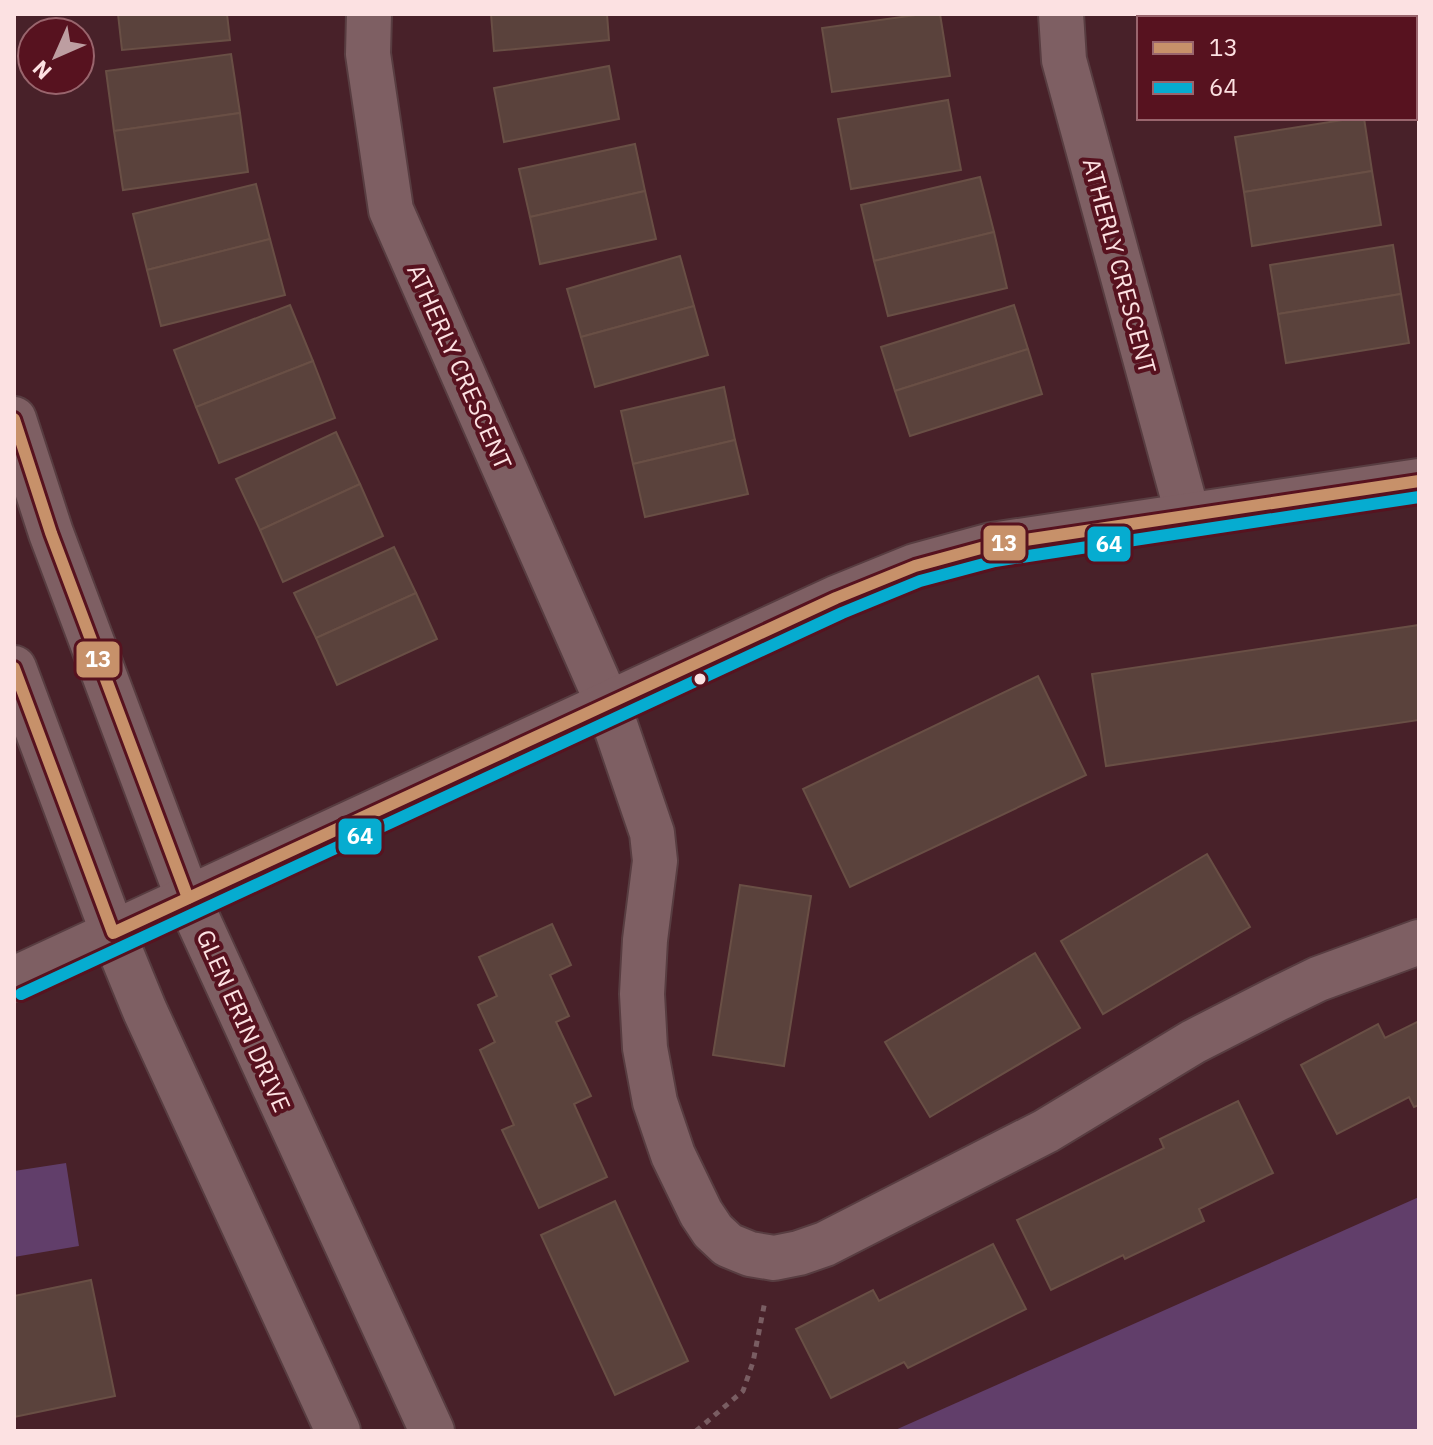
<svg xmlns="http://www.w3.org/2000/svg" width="1433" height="1445" viewBox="0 0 1433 1445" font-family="'IBM Plex Sans',sans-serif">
  <rect width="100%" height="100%" fill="#482129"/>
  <!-- green -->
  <g fill="#613e6a">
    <polygon points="66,1163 79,1246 14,1257 14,1171"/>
    <polygon points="1419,1197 1419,1431 893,1431"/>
  </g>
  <!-- building -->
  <g fill="#5a423c" stroke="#694f45" stroke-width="2">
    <polygon points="118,14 227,14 230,40 122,50"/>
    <polygon points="491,14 607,14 609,40 494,51"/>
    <polygon points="923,14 940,14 950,76 832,92 822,28"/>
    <polygon points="1207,14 1323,14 1324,18 1202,18 1201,15"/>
    <polygon points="231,54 240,113 114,131 106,71"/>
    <polygon points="609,66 619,119 504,142 494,88"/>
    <polygon points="948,100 961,170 851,189 838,119"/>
    <polygon points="240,113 248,172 123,190 114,131"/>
    <polygon points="1355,118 1364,118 1372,171 1244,192 1235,137"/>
    <polygon points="635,144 645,191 530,217 519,169"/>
    <polygon points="1372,171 1381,225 1252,246 1244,192"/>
    <polygon points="980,177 994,232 874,261 861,205"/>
    <polygon points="256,184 270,239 147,270 133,214"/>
    <polygon points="645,191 656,239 540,264 530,217"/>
    <polygon points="994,232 1007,288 888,316 874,261"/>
    <polygon points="270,239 285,295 161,326 147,270"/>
    <polygon points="1393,245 1401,294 1278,314 1270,265"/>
    <polygon points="680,256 694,306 581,337 567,289"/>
    <polygon points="1401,294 1409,343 1286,363 1278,314"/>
    <polygon points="290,305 313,361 196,407 174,350"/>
    <polygon points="1014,305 1028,349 895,391 881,347"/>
    <polygon points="694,306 708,355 595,387 581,337"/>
    <polygon points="1028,349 1042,394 910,436 895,391"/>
    <polygon points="313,361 335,418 219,463 196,407"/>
    <polygon points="724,387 735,440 633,464 621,411"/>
    <polygon points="336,432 360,484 260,530 236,479"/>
    <polygon points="735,440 748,494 645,517 633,464"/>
    <polygon points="360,484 383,536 283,582 260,530"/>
    <polygon points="394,547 416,593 316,638 294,593"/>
    <polygon points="416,593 437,639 337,685 316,638"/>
    <polygon points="1419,625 1419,720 1106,766 1092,674"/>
    <polygon points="1038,676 1086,775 850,887 803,789"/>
    <polygon points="1207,854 1250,927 1103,1014 1061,941"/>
    <polygon points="740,885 811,896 784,1066 713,1055"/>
    <polygon points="552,924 571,965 550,975 569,1016 556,1022 591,1096 574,1104 607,1177 539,1208 502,1130 514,1125 480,1050 495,1042 478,1005 497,996 479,957"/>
    <polygon points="1035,953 1080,1028 930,1117 885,1042"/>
    <polygon points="1419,1021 1419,1105 1414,1107 1409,1097 1337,1134 1301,1065 1378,1024 1385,1038"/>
    <polygon points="1238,1101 1273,1173 1199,1209 1204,1221 1125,1259 1123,1255 1051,1290 1017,1220 1164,1148 1160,1139"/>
    <polygon points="615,1201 688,1361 615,1395 541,1235"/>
    <polygon points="993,1244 1026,1309 908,1368 904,1362 831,1398 796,1329 873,1290 879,1301"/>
    <polygon points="91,1280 115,1396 14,1417 14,1296"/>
  </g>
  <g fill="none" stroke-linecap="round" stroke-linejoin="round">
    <defs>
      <g id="minor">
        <polyline points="369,14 368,54 391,210 608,704 652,833 655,861 645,940 642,994 645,1048 655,1102 673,1155 701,1213 713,1231 728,1245 750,1254 774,1258 799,1253 825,1244 1046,1131 1193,1042 1275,1000 1318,979 1419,942"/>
        <polyline points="1061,14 1064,60 1188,516"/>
        <polyline points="14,419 51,533 188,898 432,1431"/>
        <polyline points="14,668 113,933 145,1011 338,1431"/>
        <polyline points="14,979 836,598 915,566 992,545 1419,481"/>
      </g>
    </defs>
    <!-- minor casing -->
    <use href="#minor" stroke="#583d41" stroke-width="48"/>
    <!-- path -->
    <polyline stroke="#795d62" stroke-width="5" stroke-dasharray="6 6" stroke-linecap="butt" points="696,1431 743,1391 753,1362 765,1301"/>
    <!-- minor -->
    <use href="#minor" stroke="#7e5f63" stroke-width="44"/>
    <defs>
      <g id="bus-1">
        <polyline points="14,419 51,533 188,898"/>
        <polyline points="14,668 113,933 836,598 915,566 992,545 1419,481"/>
      </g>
      <polyline id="bus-2" points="21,994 842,613 920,581 995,561 1419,497"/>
    </defs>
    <!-- bus-1 casing -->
    <use href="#bus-1" stroke="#57121f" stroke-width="18"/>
    <!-- bus-2 casing -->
    <use href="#bus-2" stroke="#57121f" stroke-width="18"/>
    <!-- bus-1 -->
    <use href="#bus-1" stroke="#c7916a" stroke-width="12"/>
    <!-- bus-2 -->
    <use href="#bus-2" stroke="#06acd0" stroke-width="12"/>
  </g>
  <!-- markers -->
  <circle fill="#fce1e2" stroke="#57121f" stroke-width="3" cx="700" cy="679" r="7"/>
  <g text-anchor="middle" stroke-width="8" stroke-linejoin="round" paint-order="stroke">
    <!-- street labels -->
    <g font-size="24" fill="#fce1e2" stroke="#57121f">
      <text transform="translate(1119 266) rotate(75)" y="8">ATHERLY CRESCENT</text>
      <text transform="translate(459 367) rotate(66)" y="8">ATHERLY CRESCENT</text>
      <text transform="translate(243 1021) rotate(66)" y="8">GLEN ERIN DRIVE</text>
    </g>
  </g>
  <g stroke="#57121f" stroke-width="3">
    <rect x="982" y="524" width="45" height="38" rx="8" fill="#c7916a"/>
    <rect x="1086" y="525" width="46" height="38" rx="8" fill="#06acd0"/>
    <rect x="75" y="640" width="46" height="39" rx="8" fill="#c7916a"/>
    <rect x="337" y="817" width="46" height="39" rx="8" fill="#06acd0"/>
  </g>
  <g font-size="22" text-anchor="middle" font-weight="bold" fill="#fff">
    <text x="1004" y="551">13</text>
    <text x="1109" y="552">64</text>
    <text x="98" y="667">13</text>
    <text x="360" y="844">64</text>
  </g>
  <!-- border -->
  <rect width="1433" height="1445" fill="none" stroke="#fce1e2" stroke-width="32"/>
  <!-- legend -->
  <rect x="1137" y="16" width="280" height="104" fill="#57121f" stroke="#99656d" stroke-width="2"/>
  <rect x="1153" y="42" width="40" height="12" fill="#c7916a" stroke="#99656d" stroke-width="2"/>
  <text x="1209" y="56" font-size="24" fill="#fce1e2">13</text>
  <rect x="1153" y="82" width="40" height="12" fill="#06acd0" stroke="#99656d" stroke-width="2"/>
  <text x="1209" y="96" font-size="24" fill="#fce1e2">64</text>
  <!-- north arrow -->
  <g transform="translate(56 56) rotate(225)"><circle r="38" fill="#57121f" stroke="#99656d" stroke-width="2"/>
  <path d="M0-6L14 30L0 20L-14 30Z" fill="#bd9ea1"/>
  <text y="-12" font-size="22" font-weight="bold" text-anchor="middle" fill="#fce1e2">N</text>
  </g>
</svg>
